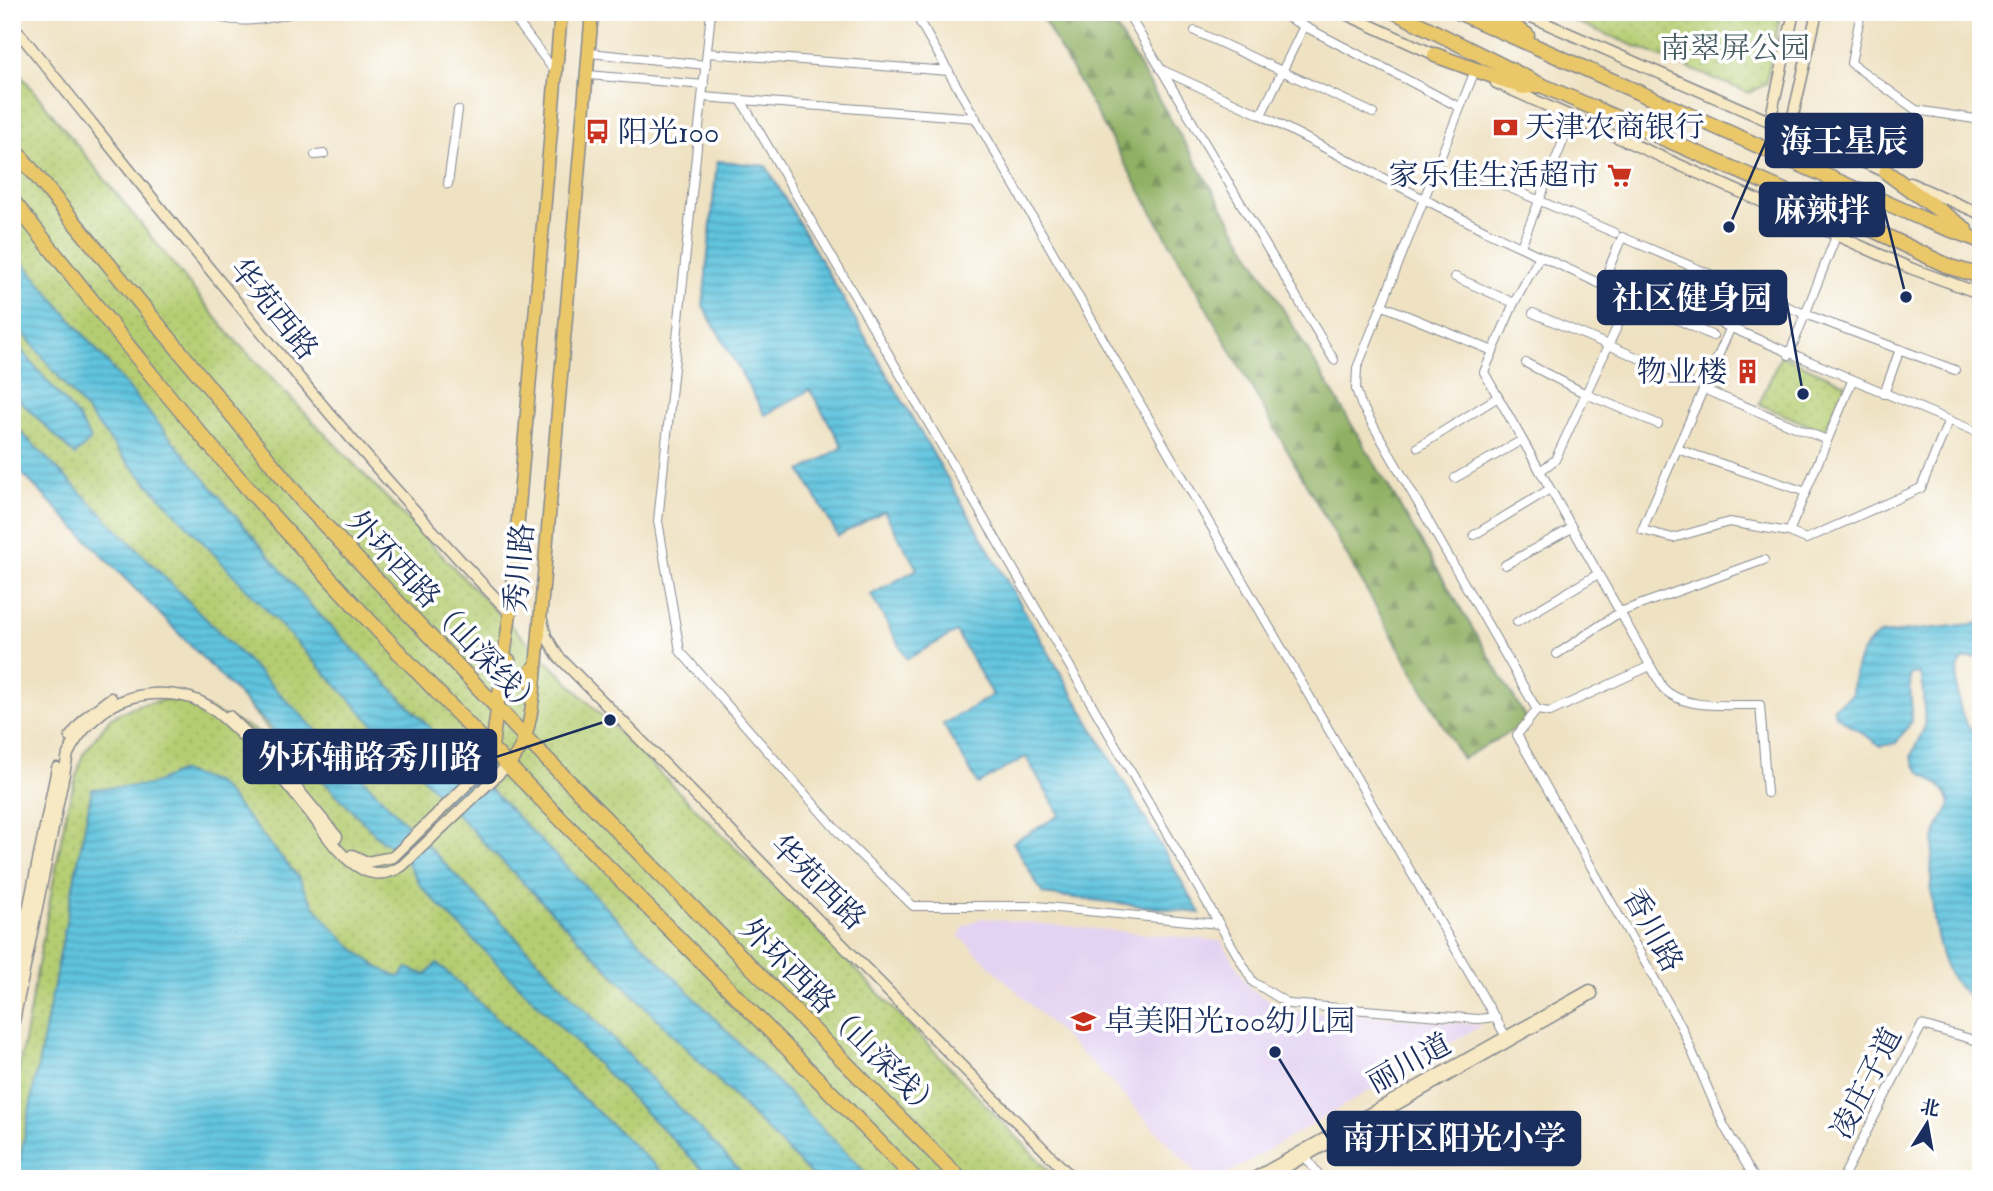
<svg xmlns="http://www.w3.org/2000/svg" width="1993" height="1191" viewBox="0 0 1993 1191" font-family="'IM FELL Double Pica','Noto Serif SC',serif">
  <defs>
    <pattern id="grass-dots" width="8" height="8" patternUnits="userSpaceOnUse" patternTransform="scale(1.75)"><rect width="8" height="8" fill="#b5cd72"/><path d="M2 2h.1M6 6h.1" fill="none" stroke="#9bb065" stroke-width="1.8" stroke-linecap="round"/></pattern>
    <pattern id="forest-firs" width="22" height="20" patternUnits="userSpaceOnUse" patternTransform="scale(1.75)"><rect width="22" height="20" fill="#90b064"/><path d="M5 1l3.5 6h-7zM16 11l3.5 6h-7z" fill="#759056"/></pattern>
    <pattern id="water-rules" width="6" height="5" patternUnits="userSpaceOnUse" patternTransform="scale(1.75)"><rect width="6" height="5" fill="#60c4de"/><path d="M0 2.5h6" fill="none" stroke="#4ea0b7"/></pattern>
  </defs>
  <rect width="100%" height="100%" fill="#fff"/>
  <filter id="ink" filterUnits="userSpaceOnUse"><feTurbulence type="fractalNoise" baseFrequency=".0143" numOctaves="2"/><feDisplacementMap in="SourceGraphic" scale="14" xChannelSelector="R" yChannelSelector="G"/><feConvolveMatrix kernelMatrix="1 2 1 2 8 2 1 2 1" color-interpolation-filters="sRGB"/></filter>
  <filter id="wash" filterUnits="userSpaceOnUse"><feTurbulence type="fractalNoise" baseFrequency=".00686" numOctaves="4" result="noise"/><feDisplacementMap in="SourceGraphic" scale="28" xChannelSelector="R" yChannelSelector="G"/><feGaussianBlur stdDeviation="1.57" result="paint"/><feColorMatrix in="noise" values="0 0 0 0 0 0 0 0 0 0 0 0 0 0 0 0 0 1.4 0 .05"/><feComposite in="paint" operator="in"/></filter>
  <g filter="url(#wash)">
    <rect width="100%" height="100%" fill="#efe2c3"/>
    <!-- built -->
    <polygon fill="#e3d3f2" points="981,918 1222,941 1250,989 1287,1010 1482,1025 1218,1179 1202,1179 1108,1079 959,936 963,927"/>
    <!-- grass -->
    <g fill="url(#grass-dots)" stroke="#687e68" stroke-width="2">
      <polygon points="1552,12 1781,12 1766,84 1749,93"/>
      <polygon points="12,64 231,336 482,597 814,926 1057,1179 12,1179 12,1106 67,808 83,754 111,717 137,705 164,700 182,700 199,705 277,740 124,558 12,449"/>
      <polygon points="1781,355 1846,384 1824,432 1759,404"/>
    </g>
    <!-- forest -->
    <polygon fill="url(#forest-firs)" stroke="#567061" stroke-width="2" points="1039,12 1107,12 1528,722 1462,759"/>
    <!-- water -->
    <g fill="url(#water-rules)" stroke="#3e7a9e" stroke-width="2">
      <polygon points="717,161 766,166 1200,913 1043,894 1013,842 1060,815 1026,757 978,784 943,724 993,695 956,632 907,659 871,595 917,569 884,511 838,536 801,471 843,447 810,390 765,415 703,306"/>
      <polygon points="12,249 313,608 872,1179 815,1179 487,846 125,459 12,319"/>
      <polygon points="12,339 78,417 91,440 75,455 12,393"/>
      <path d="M12,423L322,736L748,1179H712L421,887C412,868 400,849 381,840L12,463Z"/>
      <path d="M1981,623V657L1964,659C1951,670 1958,713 1968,726C1971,730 1977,734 1981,738V1004C1973,998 1961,991 1955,983C1932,951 1925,866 1937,829C1940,821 1947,814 1950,805C1945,777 1917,781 1911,756L1925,726L1922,678L1919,673L1910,675L1912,721L1896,743L1881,746L1834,714V707L1852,695C1852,674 1860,644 1881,634Z"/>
      <path d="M181,771L216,783L224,790L300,879C308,909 369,970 400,977L407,968L426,975L437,963L670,1179H16L92,789L150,785Z"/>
    </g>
  </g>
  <g filter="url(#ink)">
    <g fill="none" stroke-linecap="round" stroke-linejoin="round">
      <defs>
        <g id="street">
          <path d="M207,12C233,27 270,19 297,12"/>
          <polyline points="510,12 556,73"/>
          <polyline points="711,12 658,521 680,651 847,842 913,906 1037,906 1219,924"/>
          <polyline points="914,12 1508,1040"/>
          <polyline points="1127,12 1334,360"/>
          <polyline points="1277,12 1459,107"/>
          <polyline points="1861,12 1851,63 1916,110 1981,120"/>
          <polyline points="1195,31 1373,113"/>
          <polyline points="590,53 706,65"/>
          <polyline points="707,53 949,71"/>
          <polyline points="1160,69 1261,115 1486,231 1713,336"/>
          <polyline points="1474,73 1357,368 1356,389 1361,404 1537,710 1550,712 1650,666"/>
          <polyline points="588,75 704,85"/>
          <polyline points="703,97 976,118"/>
          <polyline points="741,100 1253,982 1289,1004 1478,1019 1496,1017"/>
          <polyline points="1261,115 1304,26"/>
          <polyline points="315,155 324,154"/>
          <polyline points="1475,173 1615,233"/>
          <polyline points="448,184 458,110"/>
          <polyline points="1521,246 1572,119"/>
          <path d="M1540,256L1514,303L1484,372L1663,688C1685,711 1729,704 1760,705L1767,793"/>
          <polyline points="1455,277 1514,303"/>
          <polyline points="1381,305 1493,351"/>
          <polyline points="1533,313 1688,379"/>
          <polyline points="1730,329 1677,449 1806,492"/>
          <polyline points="1789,355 1837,234"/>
          <polyline points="1526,363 1586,394 1658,424"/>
          <polyline points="1955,370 1805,314 1622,237 1606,275 1977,432"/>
          <polyline points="1703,389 1827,440"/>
          <polyline points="1884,394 1900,349"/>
          <polyline points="1418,447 1498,397"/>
          <polyline points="1677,449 1642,530 1673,538 1729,522 1789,532 1852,381"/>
          <polyline points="1540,471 1555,460 1630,299"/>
          <polyline points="1455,478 1522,440"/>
          <polyline points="1789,532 1806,539 1921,488 1949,420"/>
          <polyline points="1474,535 1550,489"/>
          <polyline points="1505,565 1572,528"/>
          <polyline points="1517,622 1598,574"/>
          <polyline points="1557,654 1620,612 1764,560"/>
          <polyline points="1537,710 1517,735 1681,1026 1724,1126 1755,1179"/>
          <polyline points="1303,1154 1322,1179"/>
          <polyline points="1842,1179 1922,1025 1981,1042"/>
        </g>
        <g id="secondary">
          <polyline points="1341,12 1440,57"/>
          <polyline points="1520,12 1892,175"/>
          <path d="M12,24C174,224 331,428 510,613"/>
          <polyline points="1496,83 1910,268 1981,294"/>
          <polyline points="1770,121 1794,12"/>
          <polyline points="1790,129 1817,12"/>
          <polyline points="1910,183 1981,214"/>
          <polyline points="542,620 546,636 558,656 1073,1179"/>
          <polyline points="229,716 272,758 337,837"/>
          <polyline points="70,737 86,717 111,698"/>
          <polyline points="352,855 367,862 393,857 480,772 492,747"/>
          <polyline points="12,988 57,768"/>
          <path d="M12,1031L68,754C79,730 105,705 130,698C154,691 186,692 208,706C237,724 289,786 311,814C326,834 339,857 362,869C375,876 389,874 402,866L509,764"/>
          <polyline points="1252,1179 1590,990 1592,994 1265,1179"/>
        </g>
        <g id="primary">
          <polyline points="509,660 511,674 517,682 526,681 532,669"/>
          <polyline points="492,747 510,613 561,12"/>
          <path d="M509,764C534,739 533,690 537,657L592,12"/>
        </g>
        <g id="highway">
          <polyline points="1395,12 1541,85 1865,226 1950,267 1981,276"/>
          <polyline points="1458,12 1925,220 1981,241"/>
          <polyline points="1492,12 1527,35"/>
          <polyline points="1435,55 1523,87 1540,85"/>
          <polyline points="12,146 304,503 525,737 960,1179"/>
          <polyline points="1886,172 1965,229"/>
          <path d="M12,200C86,292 158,387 236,475C452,719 689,944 915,1179"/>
        </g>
      </defs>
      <!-- street casing -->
      <use href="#street" stroke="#858890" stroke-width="10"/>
      <!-- secondary casing -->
      <use href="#secondary" stroke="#858890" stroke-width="13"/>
      <!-- primary casing -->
      <use href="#primary" stroke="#858890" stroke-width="15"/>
      <!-- highway casing -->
      <use href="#highway" stroke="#858890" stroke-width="17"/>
      <!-- street -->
      <use href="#street" stroke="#fff" stroke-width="8"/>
      <!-- secondary -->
      <use href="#secondary" stroke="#f7e9c3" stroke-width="10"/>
      <!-- primary -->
      <use href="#primary" stroke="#eac769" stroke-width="12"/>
      <!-- highway -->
      <use href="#highway" stroke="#eac769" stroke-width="14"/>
    </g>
  </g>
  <!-- icons -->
  <defs>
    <symbol id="bank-bare" viewBox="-9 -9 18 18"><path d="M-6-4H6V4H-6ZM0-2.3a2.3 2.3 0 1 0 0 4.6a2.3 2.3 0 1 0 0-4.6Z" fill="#c8321e" stroke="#fff" stroke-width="2.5" paint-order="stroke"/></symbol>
    <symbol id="bus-bare" viewBox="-9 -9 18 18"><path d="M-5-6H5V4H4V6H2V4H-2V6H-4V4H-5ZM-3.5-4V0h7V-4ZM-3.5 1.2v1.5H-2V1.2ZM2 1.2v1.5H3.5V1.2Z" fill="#c8321e" stroke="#fff" stroke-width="2.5" paint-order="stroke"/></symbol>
    <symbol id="supermarket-bare" viewBox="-9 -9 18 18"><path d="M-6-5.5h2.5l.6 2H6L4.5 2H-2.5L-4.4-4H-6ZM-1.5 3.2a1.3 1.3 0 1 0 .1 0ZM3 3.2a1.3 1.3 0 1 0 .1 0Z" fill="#c8321e" stroke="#fff" stroke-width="2.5" paint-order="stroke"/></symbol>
    <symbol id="building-bare" viewBox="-9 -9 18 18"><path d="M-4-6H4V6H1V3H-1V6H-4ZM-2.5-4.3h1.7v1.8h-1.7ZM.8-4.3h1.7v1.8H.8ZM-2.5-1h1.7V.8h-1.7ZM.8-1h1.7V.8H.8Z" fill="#c8321e" stroke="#fff" stroke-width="2.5" paint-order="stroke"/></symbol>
    <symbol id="school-bare" viewBox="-9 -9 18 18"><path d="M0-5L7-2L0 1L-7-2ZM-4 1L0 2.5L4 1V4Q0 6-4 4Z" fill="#c8321e" stroke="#fff" stroke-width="2.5" paint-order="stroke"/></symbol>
  </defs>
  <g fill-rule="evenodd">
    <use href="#bank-bare" x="1488" y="110" width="35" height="35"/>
    <use href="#bus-bare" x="580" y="114" width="35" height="35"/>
    <use href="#supermarket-bare" x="1602" y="158" width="35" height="35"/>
    <use href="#building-bare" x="1730" y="354" width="35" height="35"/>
    <use href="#school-bare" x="1066" y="1004" width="35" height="35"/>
  </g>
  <g text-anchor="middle" stroke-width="7" stroke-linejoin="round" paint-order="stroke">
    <!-- park labels -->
    <g font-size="30" fill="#495e64" stroke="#fff">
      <text x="1735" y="58">南翠屏公园</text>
    </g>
    <!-- poi labels -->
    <g font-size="30" fill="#1b2f5e" stroke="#fff" text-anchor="start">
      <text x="1525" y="137">天津农商银行</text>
      <text x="618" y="142">阳光100</text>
      <text x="1599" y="185" text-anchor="end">家乐佳生活超市</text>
      <text x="1727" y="382" text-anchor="end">物业楼</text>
      <text x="1104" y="1031">卓美阳光100幼儿园</text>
    </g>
    <!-- street labels -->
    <g font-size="30" fill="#1b2f5e" stroke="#fff">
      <text transform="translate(274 309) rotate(51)" y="10">华苑西路</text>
      <text transform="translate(519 568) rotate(-85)" y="10">秀川路</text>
      <text transform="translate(445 614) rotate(47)" y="10">外环西路（山深线）</text>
      <text transform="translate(818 882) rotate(45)" y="10">华苑西路</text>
      <text transform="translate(1653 930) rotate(61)" y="10">香川路</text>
      <text transform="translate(841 1019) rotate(45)" y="10">外环西路（山深线）</text>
      <text transform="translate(1409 1063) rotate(-29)" y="10">丽川道</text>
      <text transform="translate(1866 1083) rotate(-63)" y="10">凌庄子道</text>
    </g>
  </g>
  <!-- callouts -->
  <path fill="none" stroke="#1b2f5e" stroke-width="2.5" d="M1729 227L1766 141M1906 297L1884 209M1803 394L1786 298M610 720L496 757M1275 1052L1328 1138"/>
  <g fill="#1b2f5e" stroke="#fff" stroke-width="2.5">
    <circle cx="1729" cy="227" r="7"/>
    <circle cx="1906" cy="297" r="7"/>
    <circle cx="1803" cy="394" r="7"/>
    <circle cx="610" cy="720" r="7"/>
    <circle cx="1275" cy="1052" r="7"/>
  </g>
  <g fill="#1b2f5e" stroke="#1b2f5e" stroke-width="2.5">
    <rect x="1766" y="114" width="156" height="53" rx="7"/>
    <rect x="1760" y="183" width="124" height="53" rx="7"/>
    <rect x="1598" y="271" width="188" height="53" rx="7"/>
    <rect x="244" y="730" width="252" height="53" rx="7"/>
    <rect x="1328" y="1112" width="252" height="53" rx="7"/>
  </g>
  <g font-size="32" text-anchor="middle" font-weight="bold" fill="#fff">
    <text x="1844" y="152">海王星辰</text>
    <text x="1822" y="221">麻辣拌</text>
    <text x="1692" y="309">社区健身园</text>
    <text x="370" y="768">外环辅路秀川路</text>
    <text x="1454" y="1149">南开区阳光小学</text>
  </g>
  <!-- margin -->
  <rect width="1993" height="1191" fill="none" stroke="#fff" stroke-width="42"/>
  <!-- north arrow -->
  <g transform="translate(1927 1124) rotate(11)" stroke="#ffffff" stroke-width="5" paint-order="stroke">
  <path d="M0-5L12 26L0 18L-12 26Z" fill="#1b2f5e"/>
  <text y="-10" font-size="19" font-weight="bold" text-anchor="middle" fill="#1b2f5e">北</text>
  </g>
</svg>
